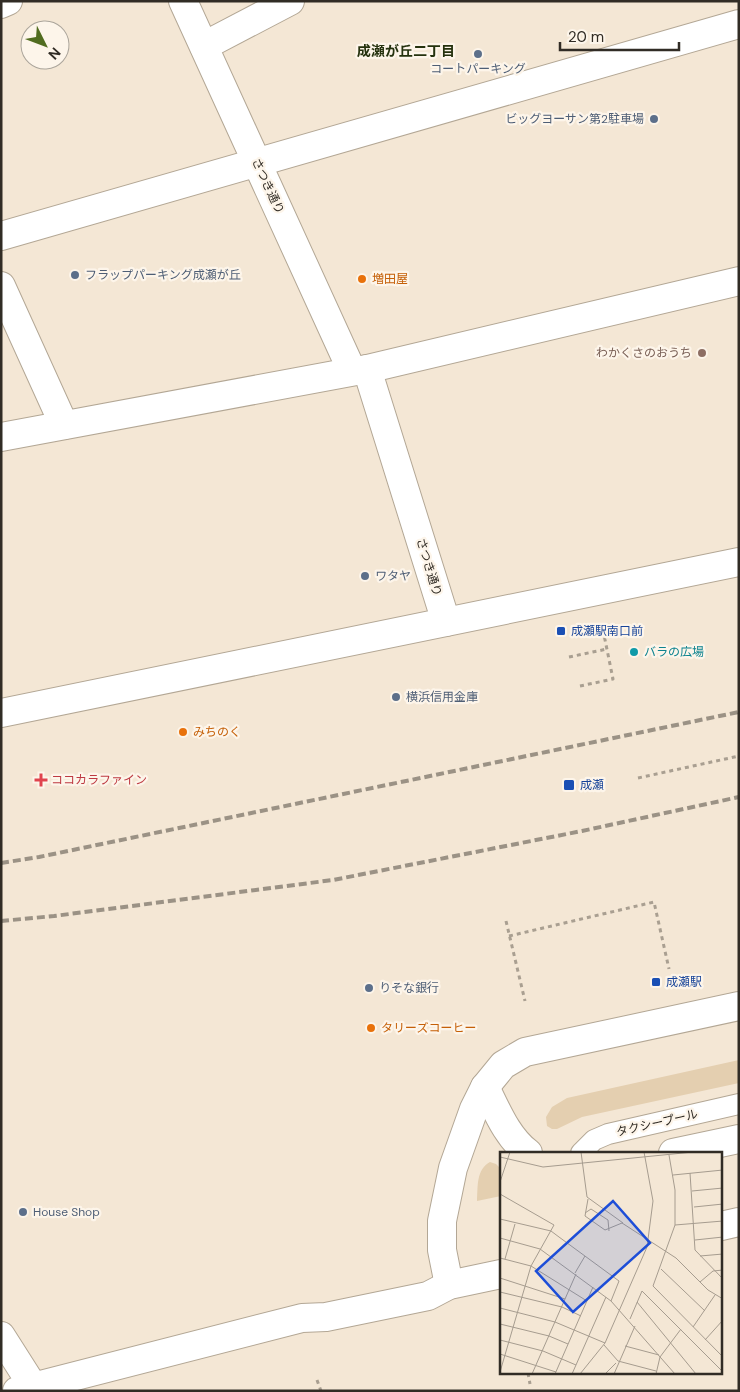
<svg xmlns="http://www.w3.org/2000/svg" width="740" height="1392" viewBox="0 0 740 1392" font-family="'DM Sans','Noto Sans JP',sans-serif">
  <rect width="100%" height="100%" fill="#f4e7d5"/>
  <!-- green -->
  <g fill="#e4cfb0">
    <polygon points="739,1060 739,1083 582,1117 557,1129 552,1129 547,1126 546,1117 552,1107 567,1098"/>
    <path d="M490,1162L496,1164L501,1169V1196L477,1201C478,1186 476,1170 490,1162Z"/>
  </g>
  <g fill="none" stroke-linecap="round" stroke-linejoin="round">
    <defs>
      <polyline id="lane" points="581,1153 594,1140 608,1134 739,1104"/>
      <g id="street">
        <polyline points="183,1 352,371"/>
        <polyline points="1,4 8,1"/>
        <polyline points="204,46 290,1"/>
        <polyline points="1,236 739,24"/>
        <polyline points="1,286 64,425"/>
        <polyline points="367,369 446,622"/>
        <polyline points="1,437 367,369 739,281"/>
        <path d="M485,1087C497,1111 507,1137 528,1153"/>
        <polyline points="673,1153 739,1139"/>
      </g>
      <g id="secondary">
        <polyline points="1,713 739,562"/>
        <polyline points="721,1226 739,1222"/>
        <polyline points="449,1285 442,1250 442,1221 453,1168 474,1109 485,1087 503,1065 525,1052 739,1006"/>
        <polyline points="1,1336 36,1391"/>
        <polyline points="17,1391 302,1318 326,1317 428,1296 449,1285 501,1274"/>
      </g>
    </defs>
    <!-- lane casing -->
    <use href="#lane" stroke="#b3a795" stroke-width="22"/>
    <!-- street casing -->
    <use href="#street" stroke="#b3a795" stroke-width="30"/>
    <!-- secondary casing -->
    <use href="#secondary" stroke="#b3a795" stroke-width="30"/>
    <!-- path -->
    <g stroke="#a99f91" stroke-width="3" stroke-dasharray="4 4" stroke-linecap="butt">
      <polyline points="569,657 607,649"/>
      <polyline points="580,686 613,679 602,625"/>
      <polyline points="638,778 739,756"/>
      <polyline points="506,921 525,1001"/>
      <polyline points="509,936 654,902 669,969"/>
      <polyline points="528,1373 530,1384"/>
      <polyline points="317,1380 321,1391"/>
    </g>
    <!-- lane -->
    <use href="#lane" stroke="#fff" stroke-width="20"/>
    <!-- street -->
    <use href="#street" stroke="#fff" stroke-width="28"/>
    <!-- secondary -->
    <use href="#secondary" stroke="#fff" stroke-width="28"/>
    <!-- rail -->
    <g stroke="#9b9285" stroke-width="4" stroke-dasharray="8 4" stroke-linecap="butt">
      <polyline points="1,863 39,857 739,712"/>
      <polyline points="1,921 54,916 333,880 582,831 739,797"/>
    </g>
  </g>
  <!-- markers -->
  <g fill="#5c6f8a" stroke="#fdf5ea" stroke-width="2">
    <circle cx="478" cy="54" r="5"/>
    <circle cx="654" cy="119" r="5"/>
    <circle cx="75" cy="275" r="5"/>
    <circle cx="365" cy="576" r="5"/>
    <circle cx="396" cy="697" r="5"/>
    <circle cx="369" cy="988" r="5"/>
    <circle cx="23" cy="1212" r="5"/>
  </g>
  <g fill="#e8710a" stroke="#fdf5ea" stroke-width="2">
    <circle cx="362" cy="279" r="5"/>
    <circle cx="183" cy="732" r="5"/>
    <circle cx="371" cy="1028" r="5"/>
  </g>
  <circle fill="#8d6e63" stroke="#fdf5ea" stroke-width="2" cx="702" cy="353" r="5"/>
  <g fill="#1a4fb4" stroke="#fdf5ea" stroke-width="2">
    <rect x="556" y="626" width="10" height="10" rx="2.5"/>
    <rect x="563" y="779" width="12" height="12" rx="2.5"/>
    <rect x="651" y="977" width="10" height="10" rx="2.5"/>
  </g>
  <circle fill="#0f9aa8" stroke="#fdf5ea" stroke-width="2" cx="634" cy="652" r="5"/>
  <path fill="#e0444e" stroke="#fdf5ea" stroke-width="2" d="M38.5 772.5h5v5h5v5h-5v5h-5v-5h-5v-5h5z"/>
  <g text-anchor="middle" stroke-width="4.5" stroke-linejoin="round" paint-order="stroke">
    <!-- service labels -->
    <g font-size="12" fill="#4e5e75" stroke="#fdf5ea" text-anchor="start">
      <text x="478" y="73" text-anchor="middle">コートパーキング</text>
      <text x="644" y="123" text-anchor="end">ビッグヨーサン第2駐車場</text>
      <text x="85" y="279">フラップパーキング成瀬が丘</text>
      <text x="375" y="580">ワタヤ</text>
      <text x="406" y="701">横浜信用金庫</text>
      <text x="379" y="992">りそな銀行</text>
      <text x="33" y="1216">House Shop</text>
    </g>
    <!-- street labels -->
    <g font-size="12" fill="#312c25" stroke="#fdf5ea">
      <text transform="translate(268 186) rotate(65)" y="4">さつき通り</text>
      <text transform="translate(429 567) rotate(73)" y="4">さつき通り</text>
      <text transform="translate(657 1123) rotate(-13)" y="4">タクシープール</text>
    </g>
    <!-- food labels -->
    <g font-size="12" fill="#c56008" stroke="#fdf5ea" text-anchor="start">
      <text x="372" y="283">増田屋</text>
      <text x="193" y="736">みちのく</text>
      <text x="381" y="1032">タリーズコーヒー</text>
    </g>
    <!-- education labels -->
    <g font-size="12" fill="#785e54" stroke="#fdf5ea" text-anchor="end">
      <text x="692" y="357">わかくさのおうち</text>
    </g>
    <!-- transit labels -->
    <g font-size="12" fill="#164399" stroke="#fdf5ea" text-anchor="start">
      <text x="571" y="635">成瀬駅南口前</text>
      <text x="580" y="789">成瀬</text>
      <text x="666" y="986">成瀬駅</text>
    </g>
    <!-- culture labels -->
    <g font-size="12" fill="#0d838f" stroke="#fdf5ea" text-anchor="start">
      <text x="644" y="656">バラの広場</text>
    </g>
    <!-- health labels -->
    <g font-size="12" fill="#be3a42" stroke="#fdf5ea" text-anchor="start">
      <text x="51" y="784">ココカラファイン</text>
    </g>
    <!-- neighbourhood labels -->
    <g font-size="14" font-weight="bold" fill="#25320e" stroke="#fdf5ea">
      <text x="406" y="56">成瀬が丘二丁目</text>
    </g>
  </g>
  <!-- overview -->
  <g transform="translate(500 1152)">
    <rect width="222" height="222" fill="#f4e7d5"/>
    <path fill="none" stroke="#a69c8f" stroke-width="1" d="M81,0L87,45L123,71M169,3L175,38V73L153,134L223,205M0,5L43,15L193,0M190,21L195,98L223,127M173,23L223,18M0,30L10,0M192,39L223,36M0,42L54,73L31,114L0,220M88,47L85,64L105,78L122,71M194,55L223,52M85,61L91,57L108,68L109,79M0,67L51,79L59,85L119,129L111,149M122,71L176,106L208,138L223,147M175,73L223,69M0,86L40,97L111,149L175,222M195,88L223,85M200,104L223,102M0,106L31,114L87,149M5,107L15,72M161,117L205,159M75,121L85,104M0,126L65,147M200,130L213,119L223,118M0,140L62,155L81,164M137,150L196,222M0,156L55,170L105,191M130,167L142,139L223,220M0,172L49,184L68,192M193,175L215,143M0,188L43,199L76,213M205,188L223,168M104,193L118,209L156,219M125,194L159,203M0,202L56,220M32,222L76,122M55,222L93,135M72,222L106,145M80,222L105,191L147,95L153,49L144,0M105,222L116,211M114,222L135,174M156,222L160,205L181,177"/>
    <path fill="#1d4ed8" fill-opacity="0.15" stroke="#1d4ed8" stroke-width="2.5" d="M113,49L150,91L73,160L36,119Z"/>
    <rect width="222" height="222" fill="none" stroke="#312c25" stroke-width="2.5"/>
  </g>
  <!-- border -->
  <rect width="740" height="1392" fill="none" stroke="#312c25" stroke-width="5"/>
  <!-- north arrow -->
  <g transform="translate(45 45) rotate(132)"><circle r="24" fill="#fdf5ea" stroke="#aba59b"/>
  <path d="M0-4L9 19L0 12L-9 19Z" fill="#516c1f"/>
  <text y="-8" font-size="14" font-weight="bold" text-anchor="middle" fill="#312c25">N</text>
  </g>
  <!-- scale -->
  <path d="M560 42v8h119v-8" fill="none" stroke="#312c25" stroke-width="2.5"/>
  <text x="568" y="42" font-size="15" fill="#312c25" stroke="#fdf5ea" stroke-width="4" paint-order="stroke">20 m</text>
</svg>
